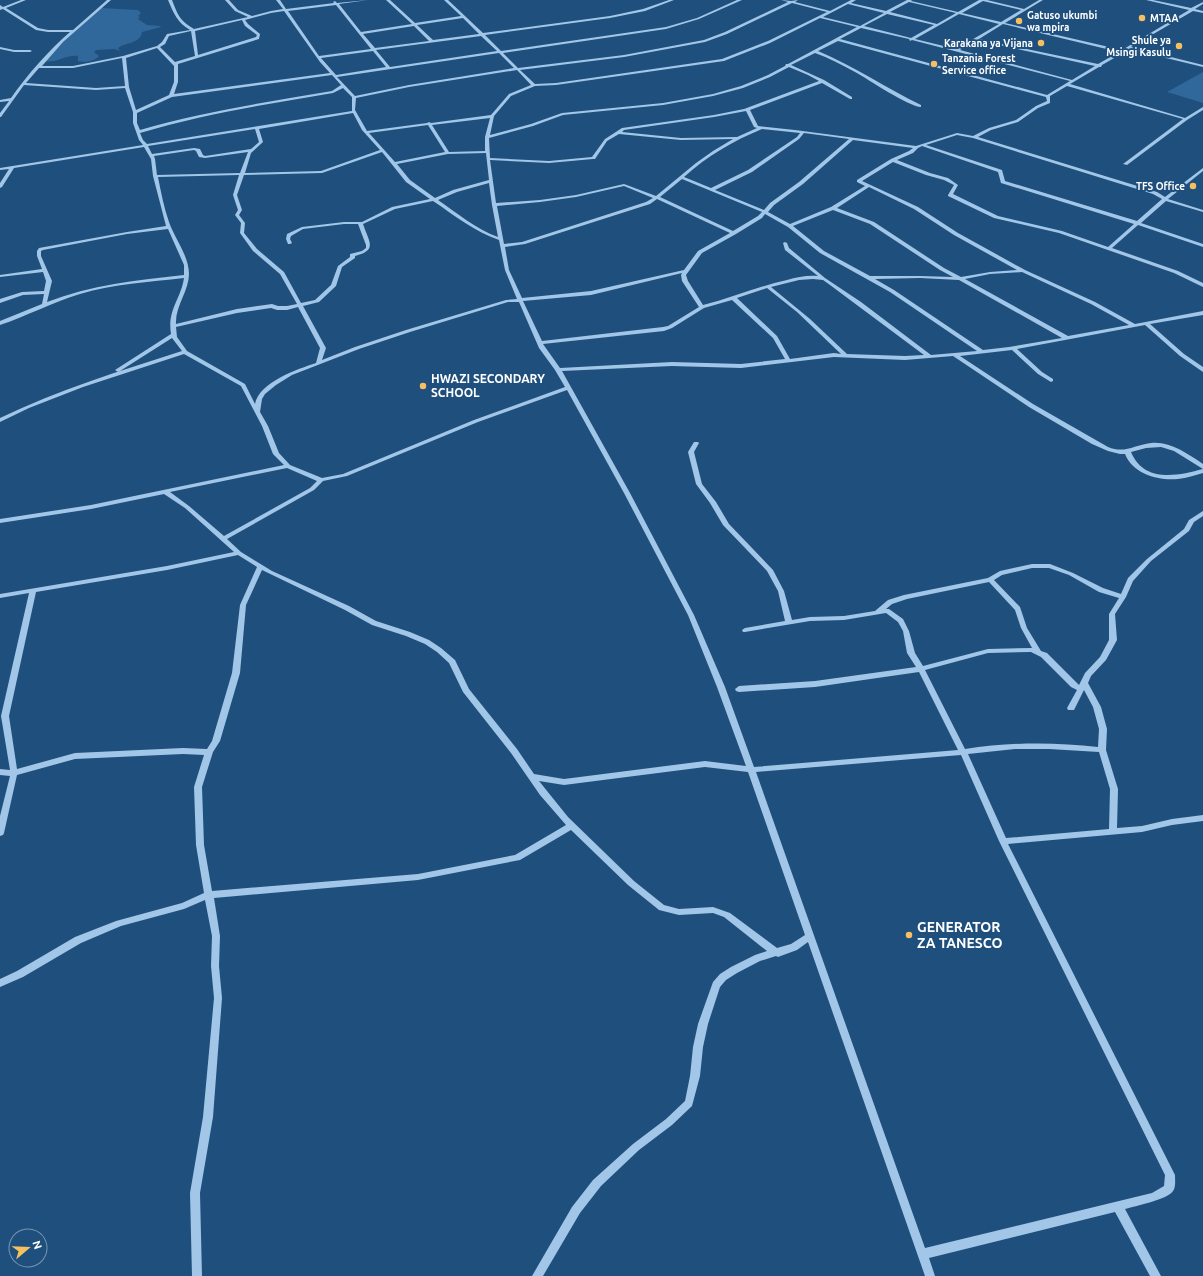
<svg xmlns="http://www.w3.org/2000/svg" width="1203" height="1276" viewBox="0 0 1203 1276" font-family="Ubuntu,sans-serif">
  <rect width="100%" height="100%" fill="#1f4f7d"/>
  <!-- green -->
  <g fill="#31689b">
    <path d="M101,8L138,10L141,13L138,16L140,17L138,19L147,25L160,26L161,27L142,32C140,44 126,42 118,48L120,51L115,49L96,50L94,52L99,56C95,61 84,63 78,61V56C66,54 56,64 44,61L62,41Z"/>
    <polygon points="1203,72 1203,103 1167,92"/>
  </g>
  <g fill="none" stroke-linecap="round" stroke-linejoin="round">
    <!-- minor -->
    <g fill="#a1c6e7" fill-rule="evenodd">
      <path d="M21,0H26L6,8L38,28L48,30H73L107,0H111L63,42L42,66H73L123,56L157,46L162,42L167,34L190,30C177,22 174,14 168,0H172C178,15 179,20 194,29L248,17L235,11L225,0H229L238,10L252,16L271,11L283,9L276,0H280L286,9L334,3L333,2L335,1L337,3L368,0L339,4L361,32L412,24L386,0H390L415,23L461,16L444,0H448L483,33L610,16L643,9L669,0H674L645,11L610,18L485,35L501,51L666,27L697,18L737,0H742L699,19L666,29L503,53L518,68L624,55L704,40L725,32L788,2L781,0L791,1L798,0L795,2L830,11L851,0H856L851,3L886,11L907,0H912L911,1L958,12L979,0H987L1024,9L1039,0H1043L1005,23L1122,50L1189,10L1146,0H1153L1191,8L1203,2V4L1195,9L1203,11V13L1193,11L1131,47L1203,65V67L1129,49L1125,51V53H1123L1102,65L1101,67H1099L1070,84L1185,118L1203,107V110L1187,120L1127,165L1123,164L1183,119L1067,86L1050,96V103L1038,108L1018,122L991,130L978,137L1157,192L1165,197L1203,168V171L1168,199L1203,210V212L1166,201L1141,223L1203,244V247L1138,225L1112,248L1178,271L1203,283V287L1174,273L1059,233L994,218L948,196V195L954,185L944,180L926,175L893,162L862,181L918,207L958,233L1025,270L1095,302L1135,324L1203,311V315L1150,324L1184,354L1203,367V372L1180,356L1145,325L1017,349L1042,372L1053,379V381L1051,382L1038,374L1012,350L960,356L1033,404L1108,447C1125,454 1134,445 1151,443C1170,441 1188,454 1203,464V469L1174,451L1161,447L1146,448L1131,452C1144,483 1177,476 1203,469V473C1195,475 1187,478 1178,479C1158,481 1133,474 1125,454H1120L1108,451L1092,444L1029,407L953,356L905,360L834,357L741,368L672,366L562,371L630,493L694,615L725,687L754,767L958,750L919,672L815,687L739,692L736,691L735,689L739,686L815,681L916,667L907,653L903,631L898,622L886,613L844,620L810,621L745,632H743L742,630L745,628L785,621L778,591L767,571L723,525L710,503L696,484L688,452L694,442H698L699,443L694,452L702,484L716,502L729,524L773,570L784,591L792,620L810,617L844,616L875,611L888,600L904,595L988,578L1000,571L1032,564H1050L1073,573L1103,588L1121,594L1128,578L1147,559L1184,529L1189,520L1203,511V516L1194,522L1189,531L1151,561L1133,581L1126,597L1115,614L1117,640L1106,660L1091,676L1088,683L1101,707L1107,729L1106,750L1118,789L1117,828L1142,826L1172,819L1203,815V821L1172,825L1142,832L1008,844L1175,1175C1175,1180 1176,1187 1173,1191C1167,1200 1135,1206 1125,1209L1161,1276H1150L1115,1212L929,1258L935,1276H925L808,942L797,950L778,957L776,956L760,961L737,973L726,980L720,987L708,1024L703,1047L700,1076L692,1106L672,1125L639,1150L601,1186L580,1213L543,1276H532L572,1207L593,1180L633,1144L666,1119L685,1101L690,1076L693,1047L698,1024L713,982L720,974L731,967L755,955L767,951L724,917L713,913L679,915L659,910L628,885L571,830L520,860L418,880L214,898L220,936L219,966L222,998L213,1117L200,1193L202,1276H192L190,1193L203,1117L214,998L211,966L212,936L205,900L184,909L121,926L81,943L23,977L0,987V979L17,971L75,937L116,921L182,903L204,893L196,845L194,787L204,755L183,754L75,759L17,775L4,833L3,835L0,836V816L10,776L0,775V769L10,770L1,716L29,593L0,598V594L167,566L234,552L185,508L164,494L91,509L0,523V519L91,505L284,465L273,454L262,426L241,386L184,354L83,387L29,408L0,422V418C58,390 120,371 182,351L172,338L120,371L118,372L115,370L171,334C167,310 181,299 184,278C149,282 114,284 80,294C53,302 27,316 0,325V321L42,304L44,294L23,295L0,303V299L22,292L44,291L46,281L43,272L0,277V275L42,269L37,256V251L39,248L127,232L166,226L153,176L151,159L144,147L14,168L2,187L0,188V183L9,169L0,170V168L143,145L139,140L133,123V112L125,88L96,90L24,85L1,117H0V113L9,101L0,102V100L11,98C28,74 48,51 70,32H48L36,30L3,9L0,10V5L3,7ZM983,1L1021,10L1001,22L962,13ZM909,2L956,13L937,24L890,12ZM792,3L827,12L768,41L722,59L556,83L535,84L520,70L624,57L705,42L727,34ZM848,4L884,13L860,26L823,17ZM336,5L371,49L319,56L288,11ZM284,11L320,62L330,73L174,94L178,82V64L259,39L260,34L248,24L245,20L271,13ZM887,14L934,25L911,38L864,26ZM959,14L999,24L956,49L915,39ZM463,18L479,34L433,40L417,25ZM820,18L857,27L788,64H786L785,66L768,75L741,86L713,94L663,103L562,113L531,124L490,135L494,116L511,96L535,86L556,85L724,61L770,43ZM242,20L245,26L257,35L256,37L198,55L195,31ZM1003,24L1119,52L1098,64L979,39ZM414,26L429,41L375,48L363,34ZM861,28L909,39L910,41L912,40L1070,81L1047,95L840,39ZM191,31L195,56L175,62L160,47L165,44L169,36ZM481,36L497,51L390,67L376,50ZM976,40L1095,66L1072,80L960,50ZM838,41L1046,97L1047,101L1036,106L1016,120L989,128L973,136L957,133L916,146L795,130L758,126L750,110L822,83L850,99H852V97L824,80L791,65L815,53C829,58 842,65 855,72C868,79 909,107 921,107V105C886,88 854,66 818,51ZM157,48L174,66V82L169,95L136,110L129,87L126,58ZM373,51L386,67L336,75L321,58ZM499,53L514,68L409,85L355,96L337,77ZM122,58L125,86L96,88L26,83L39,68H73ZM789,67L808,75L819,81L744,109L714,115L622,128L605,139L592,157L549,161L490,158L489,138L533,126L563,115L663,105L713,96L743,88L770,77ZM517,70L531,85L509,94L491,115L431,123L429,122L427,123L367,131L355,110L356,98L409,87ZM332,75L341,85L332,91C267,102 202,112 140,130L137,123V113L172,97ZM343,88L352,97V111L147,144L143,140L140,133C203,114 268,104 333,93ZM746,111L754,127L757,128L737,137L681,138L622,132L624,130L714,117ZM353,113L362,130L380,150L321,171L245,173L251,153L263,142L259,129ZM490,118L485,137V151L449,152L432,125ZM428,125L445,152L395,162L369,133ZM255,129L259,142L251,149L205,156L203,155L200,149L194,148L152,154L148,146ZM762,129L800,133L797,137L748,170L711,188L684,177C707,156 733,141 762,129ZM804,133L849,139L799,182L770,203L764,210L715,190L752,172L799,139ZM619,134L681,140L733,139L713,151L696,163L656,196L624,184L576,195L540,200L496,203L490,160L549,163L593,159H595L607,141ZM957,135L973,138L1153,194L1162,199L1137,221L1005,181L1002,170L926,145ZM853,140L913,148L909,151L891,159L857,180V182L865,186L831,207L790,224L768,212L774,205L803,184ZM922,146L998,172L1001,183L1134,224L1108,247L1062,231L998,216L953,194L958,185L948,178L930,173L897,160L913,153L918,148ZM194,150L196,151L199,157L205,158L248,152L240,173L157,175L155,159L154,156ZM382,152L406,182L430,199L392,207L362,222H344L302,227L287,234L286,239L288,244H290L292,243L290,239L291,236L303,229L344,224H358L366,245V248L362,251L350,254V257L338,266L331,285L315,300L301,303L284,272L257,249L244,233L245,223L239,215L242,210L237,195L244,175L322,173ZM486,153L489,180L453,190L435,198L410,180L397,164L448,154ZM239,175L233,195L238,210L235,215L241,223L240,233L253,251L280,274L297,304L287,306H278L272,304L237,309L176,324C175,306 189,291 189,274C189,256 175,239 169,222C164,208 161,192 158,177ZM682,179L762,212L758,216L733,231L660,197ZM489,183L492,205L498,237C476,229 457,213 438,200L457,192ZM624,186L653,198L646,202L522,242L504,244L497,206L540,202L576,197ZM869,187L914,209L954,235L1017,270L990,272L961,277L944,268L874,222L837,208ZM657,199L730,233L698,251L684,270L591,291L522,298L509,270L505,247L525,244L650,204ZM433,201C454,215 475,232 499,240L505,270L517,299L506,300L406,330L355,347L322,360L326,348L303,306L319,302L336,286L342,267L355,258V256C378,250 369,242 363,224L395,209ZM833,210L870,224L940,270L953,277L920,276H870L824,251L793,226ZM765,214L788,227L820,253L890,292L977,351L931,355L861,302L825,278L789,248L787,243L785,242L783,243L785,250L818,276C808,275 797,277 787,280C759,286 732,298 703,305L688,281L686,275L702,253L736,234L762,218ZM168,229L184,265V275C137,280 91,285 47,302L52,281L41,256V251L43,250L127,234ZM1022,272L1091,304L1129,325L1068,336L965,279L990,274ZM682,273L681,275L682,281L699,307L668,326L663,327L542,341L523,301L591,295ZM920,278L959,280L1062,338L1009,347L983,350L894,290L875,279ZM813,279L823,280L830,285L924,355L905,356L847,354L810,319L771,287L799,280ZM767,288L797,312L841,354L834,353L790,359L777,336L737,298ZM732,300L773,338L785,359L741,364L672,362L560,368L543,344L664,331L672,328L704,308ZM508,302H519L539,348L555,370L565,387L474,420L343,474L322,478L290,465L279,453L268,426L260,412L262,399L265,394L276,385L292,375L359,349L410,332ZM298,307L320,348L316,363C298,369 259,382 255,404L245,384L187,351L177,337L176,327L237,313L271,308L277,310H287ZM567,390L624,493L688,615L717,687L746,766L705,761L564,779L534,774L517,749L469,689L455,660L441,648L429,640L410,632L376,621L349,606L272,571L241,552L227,539L314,490L323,481L347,476L478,422ZM287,468L317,481L310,488L224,536L189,506L170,492ZM238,555L257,567L240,605L232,673L212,741L207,749L183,748L75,753L17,769L9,716L36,592L167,570ZM1032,568H1049L1069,575L1099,592L1119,598L1109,614V640L1100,657L1085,673L1079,685L1047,653L1041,651L1027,628L1020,607L994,580L1002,575ZM262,570L345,610L372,625L406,636L425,644L437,652L449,663L463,692L511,753L540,795L566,825L515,855L418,874L212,891L204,845L202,787L213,752L220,741L240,673L246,605ZM989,582L1015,610L1021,628L1032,648L988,649L923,666L915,653L909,631L903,619L889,609H886L892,604L907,599ZM1031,652L1041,657L1071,687L1077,690L1067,708L1068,710H1074L1084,690L1093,707L1099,729L1098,747C1054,742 1010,742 965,749L925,670L988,653ZM1015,749H1049L1099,752L1110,789L1109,829L1006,838L968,754ZM961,755L999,841L1165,1175L1164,1186L1152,1193L925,1248L756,772ZM705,767L748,772L805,935L791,944L777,948L730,913L713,907L679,909L664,905L634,881L568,817L539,781L564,785Z"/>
      <polygon points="0,47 14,50 30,50 32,51 30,52 14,52 0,49"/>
    </g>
  </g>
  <!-- markers -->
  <g fill="#f6c061" stroke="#1f4f7d" stroke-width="1.5">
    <circle cx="1142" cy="18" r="4"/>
    <circle cx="1019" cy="21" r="4"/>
    <circle cx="1041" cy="43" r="4"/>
    <circle cx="1179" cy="46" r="4"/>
    <circle cx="934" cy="64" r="4"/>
    <circle cx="1193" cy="186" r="4"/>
    <circle cx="423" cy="386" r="4"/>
    <circle cx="909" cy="935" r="4"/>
  </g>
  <g text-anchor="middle" stroke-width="4" stroke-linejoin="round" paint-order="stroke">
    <!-- far-poi labels -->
    <g font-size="10" font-weight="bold" fill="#fff" stroke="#1f4f7d" text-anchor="start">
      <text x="1027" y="19">Gatuso ukumbi<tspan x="1027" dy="12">wa mpira</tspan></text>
      <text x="1150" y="22">MTAA</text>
      <text x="1171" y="44" text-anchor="end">Shule ya<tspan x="1171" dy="12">Msingi Kasulu</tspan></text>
      <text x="1033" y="47" text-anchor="end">Karakana ya Vijana</text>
      <text x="942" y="62">Tanzania Forest<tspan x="942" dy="12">Service office</tspan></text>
      <text x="1185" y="190" text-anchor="end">TFS Office</text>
    </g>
    <!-- poi labels -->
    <g font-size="12" font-weight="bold" fill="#fff" stroke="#1f4f7d" text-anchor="start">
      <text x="431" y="383">HWAZI SECONDARY<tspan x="431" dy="14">SCHOOL</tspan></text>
    </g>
    <!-- near-poi labels -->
    <g font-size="14" font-weight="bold" fill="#fff" stroke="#1f4f7d" text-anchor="start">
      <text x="917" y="932">GENERATOR<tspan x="917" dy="16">ZA TANESCO</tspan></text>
    </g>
  </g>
  <!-- north arrow -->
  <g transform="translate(28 1248) rotate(71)"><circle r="19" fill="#1f4f7d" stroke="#7995b1"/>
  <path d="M0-3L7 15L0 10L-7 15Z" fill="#f6c061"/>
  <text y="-6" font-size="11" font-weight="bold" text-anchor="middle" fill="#ffffff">N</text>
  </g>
</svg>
